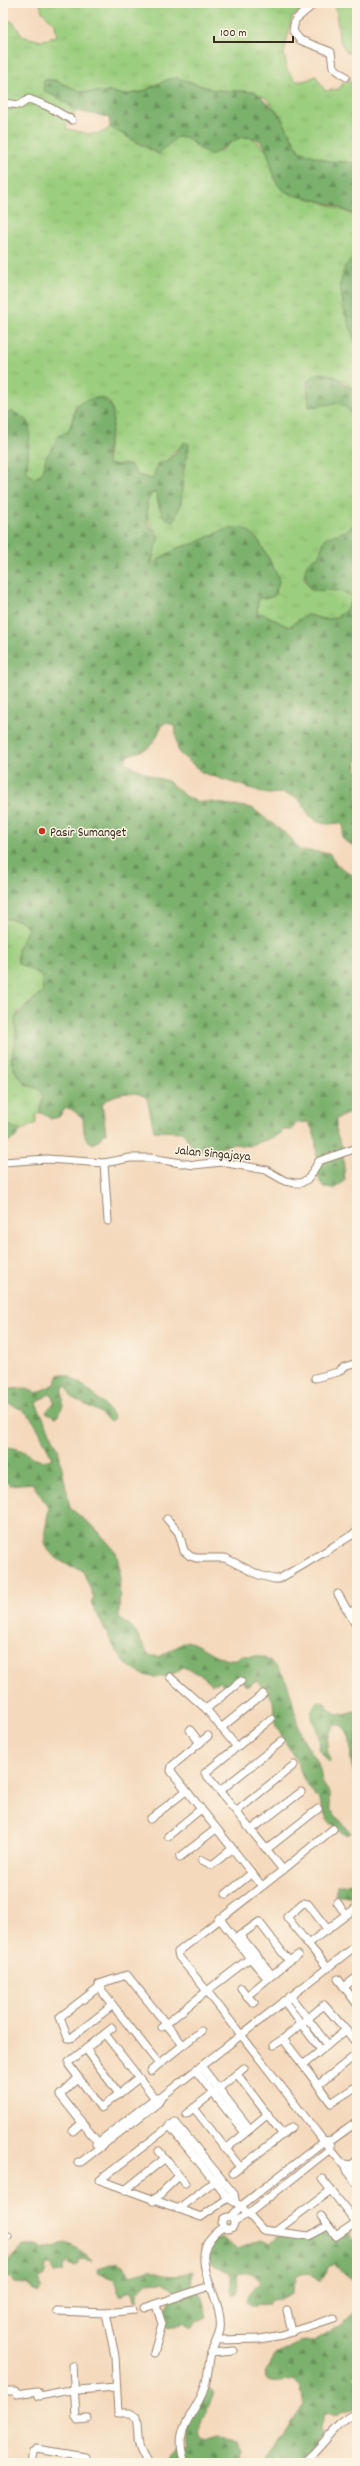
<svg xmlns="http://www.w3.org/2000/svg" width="360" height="2466" viewBox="0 0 360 2466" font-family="Dekko,sans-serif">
  <defs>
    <pattern id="grass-tufts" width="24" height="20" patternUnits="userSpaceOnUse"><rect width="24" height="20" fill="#9bce7e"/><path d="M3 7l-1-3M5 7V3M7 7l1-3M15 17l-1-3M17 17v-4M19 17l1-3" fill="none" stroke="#86b16c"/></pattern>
    <pattern id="forest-firs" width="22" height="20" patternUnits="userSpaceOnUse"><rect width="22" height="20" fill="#7cb16d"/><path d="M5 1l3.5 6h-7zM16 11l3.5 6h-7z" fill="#679059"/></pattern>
  </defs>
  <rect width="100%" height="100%" fill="#fcf5e5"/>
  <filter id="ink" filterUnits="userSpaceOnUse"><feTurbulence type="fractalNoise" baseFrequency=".025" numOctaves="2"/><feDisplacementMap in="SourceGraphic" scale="8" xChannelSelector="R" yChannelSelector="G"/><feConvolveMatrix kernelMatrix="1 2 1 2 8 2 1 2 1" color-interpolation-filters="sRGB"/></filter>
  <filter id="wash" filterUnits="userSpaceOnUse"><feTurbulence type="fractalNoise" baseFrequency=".012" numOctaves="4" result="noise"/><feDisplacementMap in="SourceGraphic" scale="16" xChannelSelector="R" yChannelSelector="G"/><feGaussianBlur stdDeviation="0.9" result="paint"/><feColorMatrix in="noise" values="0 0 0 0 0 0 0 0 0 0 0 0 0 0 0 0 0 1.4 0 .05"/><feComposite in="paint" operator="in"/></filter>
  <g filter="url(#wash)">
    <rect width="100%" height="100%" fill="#f4d9bc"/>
    <!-- grass -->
    <g fill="url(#grass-tufts)" stroke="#6b7c4e">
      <path d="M40,3H311L292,17L284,53L287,70L296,81H304L316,76L325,91L339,89L344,82H357V163L329,161L299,151L280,115L265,97L246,91L214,90L187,81L159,83L142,92L123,95L113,92H82L54,80H44L51,95L61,99L76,111L67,123L66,128C79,132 100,139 110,127L158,154L177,137H186L201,150L220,152L234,140L243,137L253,138L267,151L273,169L310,199L319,201L357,216V260L352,259L340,285L345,314L353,333L357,348V393L344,380L307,381L309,406L342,403L357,419V522L346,531L326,538L318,557L307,566L304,578L311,590C325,592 342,587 353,598C344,617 332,625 311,615L298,620L290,627C277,623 270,614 257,613L258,599L274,596C285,577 267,558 259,541L221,531L196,543L177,548L150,565L154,557L157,532C147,521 142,506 152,493H156L159,508L181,503L183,473L189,449H176L153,479L137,475L126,464L109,465C101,451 127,400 100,398C93,397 83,403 76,405L69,431L56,441L55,445L46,457L43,472L34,479L27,471L28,451L3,416V17L14,23L22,36L41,41L57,36L55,24L42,12Z"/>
      <polygon points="327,3 357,3 357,53 347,53 339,39 336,7"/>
      <polygon points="3,918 22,921 28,929 17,958 18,963 42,976 43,991 18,1013 15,1023 16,1035 11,1061 14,1070 26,1085 38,1088 43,1095 41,1112 36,1115 36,1123 21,1131 3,1123"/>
    </g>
    <!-- forest -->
    <g fill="url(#forest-firs)" stroke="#5c6e46">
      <path d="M178,78L214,90L256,92L280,115L299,151L329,161L357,163V216C345,210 333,204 320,201C307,197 293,198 282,189C266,177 276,134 244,137C230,139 222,152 209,155L186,137H177L159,154L110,127L109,117L76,111L61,99L43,90L44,80H54L82,92H113L123,95L142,92L168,79Z"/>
      <polygon points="352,259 357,260 357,348 353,333 345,314 340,285 345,266"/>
      <path d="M321,373C338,375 344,383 357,393V419L341,403L309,407C309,391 302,377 321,373Z"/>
      <path d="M100,398C130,409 98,445 109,465H131L137,475L153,479L157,464L170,459L184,442L189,444L183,473L181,503L174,521C157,518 162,506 156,493H152L147,502L148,523L159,537L150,565L177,548L196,543L226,529L242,528L247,530L259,541L278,576L279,582L274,596L258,599L257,613C270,614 277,623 289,627L306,615C312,615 316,618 321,619C338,621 346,611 353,598C342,586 325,592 311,590C304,577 300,563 318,557L326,538L346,531L357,522V847L345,841L342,837L344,827L340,823C311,827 312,817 298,798L283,793L268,794L203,773L178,752L175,726L166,722C159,727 158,737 152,744C147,750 137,752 129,755L124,762L154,777L168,781L185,796L199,802H211L252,808L291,838L299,850L329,853L337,865L357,878V1113L347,1114L336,1119V1133L342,1146L345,1180L335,1189L325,1188C310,1178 324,1137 307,1122L296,1123L292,1130H284L274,1137L248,1146L234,1144L207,1151L193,1148L183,1132L154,1131L147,1098C135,1089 112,1093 102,1104L106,1133L94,1144C82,1140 84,1128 83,1118L71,1109L66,1108L59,1117L50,1119L45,1114L40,1113L43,1095L38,1088L26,1085C8,1061 10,1066 16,1037C17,1031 15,1024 15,1018L43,991L42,976L18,963V948L28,929L22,921L3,918V416L12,411L28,421L30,431L27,471L34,479L43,472L46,457L55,445L58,436L69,431C78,408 71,400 100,398Z"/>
      <polygon points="3,1123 21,1131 15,1138 3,1144"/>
      <path d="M63,1374C73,1375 112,1408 114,1419L110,1422L99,1412L71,1397L68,1387L63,1386V1405L59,1415L55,1417L46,1412L54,1403V1397L49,1394L36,1403L58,1448L70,1508L96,1529L116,1552L120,1570L119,1617L134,1630L149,1655L159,1657L187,1641C205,1646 218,1662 237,1660L241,1655C248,1657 255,1654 262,1657C296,1672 290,1711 303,1739C307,1748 314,1753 318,1763C323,1776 319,1781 330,1793V1809L351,1833L345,1835L328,1821L319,1800L304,1780L297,1762L275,1724L273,1700L257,1680L247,1687L239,1678L225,1687L220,1682L212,1684L203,1676L183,1667C175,1674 169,1677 158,1677C119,1677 108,1631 91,1603L94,1598L83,1571C78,1567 71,1567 66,1564C36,1547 45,1537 49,1508L32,1483L10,1485L3,1479V1447C6,1447 16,1448 18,1449C31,1453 36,1466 53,1458C38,1434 36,1408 3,1403V1385L9,1389L24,1388L37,1393L55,1384L59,1375Z"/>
      <path d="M319,1701C327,1702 328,1709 335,1713C342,1717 350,1711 357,1711V1776C344,1761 358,1740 342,1725H335C325,1737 325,1746 331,1760L329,1762L319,1750C322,1732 312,1726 311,1711Z"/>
      <polygon points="352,1883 357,1885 357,1896 335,1896 337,1886"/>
      <path d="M326,2229L334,2240L349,2232L353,2239L357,2237V2290L353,2281L333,2265L328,2267L325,2277L319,2281C310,2272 313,2273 298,2274L292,2293L279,2299L271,2300L268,2304L251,2305L247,2301L249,2294L260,2282C255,2273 247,2269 237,2274L238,2292L234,2295L231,2289L230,2272C216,2267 211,2269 206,2254L214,2240L221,2237L237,2249L261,2240L270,2243L278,2236L311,2239Z"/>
      <polygon points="65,2243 79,2249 92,2261 79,2259 79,2264 75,2267 68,2263 65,2265 63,2272 55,2273 52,2264 46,2264 45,2276 40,2279 41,2289 38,2293 26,2284 15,2283 10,2277 3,2280 3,2267 23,2246 36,2246 42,2249"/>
      <path d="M117,2262L124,2266L130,2275L150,2270C158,2275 175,2278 184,2274C188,2273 188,2271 193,2271L191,2282L202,2298L207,2317L197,2321L191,2328L183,2323L168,2328L164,2325L162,2315L176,2290L162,2282L147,2283L137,2292V2302L134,2301L132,2292L130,2291L120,2297L114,2279L97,2273L98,2268Z"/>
      <polygon points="357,2310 357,2366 354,2377 357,2384 357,2408 343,2411 335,2416 328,2413 323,2415 320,2427 323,2434 312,2450 299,2463 259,2463 284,2433 304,2404 301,2388 294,2380 277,2383 268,2381 265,2373 275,2356 303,2341 313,2342 343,2323"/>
      <path d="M211,2388L214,2392C210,2409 197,2419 200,2437L205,2441L218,2437L238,2440L242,2450L237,2463H170L176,2452L188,2451C187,2445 186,2437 187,2432C188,2422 202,2392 211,2388Z"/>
    </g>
  </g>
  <g filter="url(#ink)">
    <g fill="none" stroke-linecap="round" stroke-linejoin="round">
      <defs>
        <g id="minor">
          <polyline points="315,3 295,20 293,31 300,40 331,52 333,67 346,77"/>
          <polyline points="3,103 20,105 29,99 47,106 72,120"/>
          <polyline points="3,1162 47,1159 104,1163 130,1158 150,1158 194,1165 222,1162 266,1170 285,1181 295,1183 301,1183 309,1178 319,1161 357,1148"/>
          <polyline points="104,1163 108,1221"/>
          <polyline points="315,1378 338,1372 344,1367 357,1363"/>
          <polyline points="167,1519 179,1533 184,1551 190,1556 196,1558 225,1558 259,1575 274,1579 279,1579 303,1565 357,1532"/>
          <polyline points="338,1594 357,1627"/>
          <polyline points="349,1613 357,1608"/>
          <polyline points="170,1677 206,1709"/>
          <polyline points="221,1728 263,1694"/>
          <polyline points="190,1730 200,1743"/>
          <polyline points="208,1736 172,1766 171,1771 262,1886"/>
          <polyline points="237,1747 206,1709 241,1681"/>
          <polyline points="220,1791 282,1741"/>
          <polyline points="237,1811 294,1765"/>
          <polyline points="150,1819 186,1791"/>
          <polyline points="251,1830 301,1792"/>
          <polyline points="168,1836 201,1809"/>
          <polyline points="267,1849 318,1809"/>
          <polyline points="180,1857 216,1829"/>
          <polyline points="202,1860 212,1865 232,1849"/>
          <polyline points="283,1870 333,1829"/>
          <polyline points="226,1894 252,1873"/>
          <polyline points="337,1902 346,1915"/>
          <path d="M219,1918L250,1958L207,1991L330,2149C341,2160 348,2172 357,2184"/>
          <polyline points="240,1935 272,1975"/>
          <polyline points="235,1939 259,1922 289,1961 247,1996 241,1988"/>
          <polyline points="308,1944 287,1917 303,1903 308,1904 328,1930"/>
          <polyline points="252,1956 250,1958 267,1978"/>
          <polyline points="289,1961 298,1955"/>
          <polyline points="328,1968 308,1944 357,1907"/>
          <polyline points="338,1979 357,2004"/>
          <polyline points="99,1987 60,2017 68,2038 71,2038 113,2005"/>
          <polyline points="344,1987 357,1977"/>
          <polyline points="247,1996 254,2003"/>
          <polyline points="290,1996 328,2045"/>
          <polyline points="284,2001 321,2050"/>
          <polygon points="324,2005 346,2030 303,2065 283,2039"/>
          <polyline points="162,2027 207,1991 179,1957 178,1952 283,1870 205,1773 271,1719"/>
          <polyline points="112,2028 69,2062 69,2065 101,2108 139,2078"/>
          <polyline points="346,2030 357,2044"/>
          <polyline points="105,2034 157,2101"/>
          <polyline points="183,2045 127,1975 99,1984 104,1994 159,2064 201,2031"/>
          <polyline points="274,2045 283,2039"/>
          <polyline points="86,2049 119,2094"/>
          <polyline points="303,2065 331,2103 357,2086"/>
          <polyline points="201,2066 250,2129"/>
          <polyline points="244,2068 213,2093 245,2133"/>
          <polyline points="151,2071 159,2064"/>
          <polyline points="237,2074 283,2135"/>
          <polyline points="78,2078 60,2095 100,2145"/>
          <polyline points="318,2085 357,2054"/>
          <polyline points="194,2108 240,2167"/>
          <polyline points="186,2114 213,2093 196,2071"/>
          <polyline points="169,2125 228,2198 241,2206 263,2230 309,2236 328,2226"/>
          <polyline points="73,2131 82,2123"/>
          <polyline points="96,2144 155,2098 160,2098"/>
          <polyline points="226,2149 268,2114"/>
          <polyline points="159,2151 185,2183"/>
          <polyline points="78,2162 81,2162 158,2103 160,2098 357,1945"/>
          <polyline points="344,2164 351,2165 357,2173"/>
          <polyline points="348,2168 357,2160"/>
          <polyline points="233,2173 292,2127"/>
          <polyline points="322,2179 356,2222"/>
          <polyline points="125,2190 164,2159"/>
          <polyline points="234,2194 201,2217 100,2180 175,2122 234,2194 235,2200"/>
          <polyline points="153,2201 179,2176"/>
          <polyline points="178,2209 217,2179"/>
          <polyline points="321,2216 336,2236 357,2222"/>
          <circle cx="228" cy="2223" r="6"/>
          <polyline points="231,2217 241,2206 324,2141 332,2140 357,2122"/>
          <polyline points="234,2221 248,2214 330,2149 331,2146"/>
          <polyline points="276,2231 331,2190"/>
          <polyline points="3,2234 8,2236"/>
          <polyline points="144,2308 210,2286"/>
          <polyline points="287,2310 292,2332"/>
          <path d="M57,2311L106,2313L115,2356L118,2413H130L136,2417C140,2438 134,2442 148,2463"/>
          <polyline points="106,2313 133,2310"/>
          <polyline points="218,2340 260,2339 282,2335 334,2318"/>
          <polyline points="154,2353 162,2324 156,2305"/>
          <polyline points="211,2353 234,2351"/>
          <polyline points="73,2366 76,2417 78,2420 88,2419"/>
          <polyline points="3,2391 16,2391 17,2394 37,2391 39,2396 65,2391 116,2387"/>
          <polyline points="31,2463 33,2452 36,2449 86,2457"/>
          <path d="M185,2463C173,2429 191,2420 203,2392C208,2380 208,2366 211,2353C214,2345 218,2339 220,2330C225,2293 179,2256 223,2227"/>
          <path d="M302,2463C324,2448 332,2424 357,2413"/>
        </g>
      </defs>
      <!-- minor casing -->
      <use href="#minor" stroke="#98826d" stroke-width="9"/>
      <!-- minor -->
      <use href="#minor" stroke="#fff" stroke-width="7"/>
    </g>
  </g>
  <!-- markers -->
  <circle fill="#c8321e" stroke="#fcf5e5" stroke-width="1.5" cx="42" cy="831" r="4"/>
  <g text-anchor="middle" stroke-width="3" stroke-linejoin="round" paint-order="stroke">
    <!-- poi labels -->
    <g font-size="13" fill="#3b2a1e" stroke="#fcf5e5" text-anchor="start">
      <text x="50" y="836">Pasir Sumanget</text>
    </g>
    <!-- street labels -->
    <g font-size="13" fill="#3b2a1e" stroke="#fcf5e5">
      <text transform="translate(213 1152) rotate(5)" y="5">Jalan Singajaya</text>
    </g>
  </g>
  <!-- margin -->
  <rect width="360" height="2466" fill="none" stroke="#fcf5e5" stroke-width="16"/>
  <!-- scale -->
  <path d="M214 36v6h79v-6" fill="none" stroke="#3b2a1e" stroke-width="2"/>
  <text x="220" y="36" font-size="12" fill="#3b2a1e" stroke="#fcf5e5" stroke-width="3" paint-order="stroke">100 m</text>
</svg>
